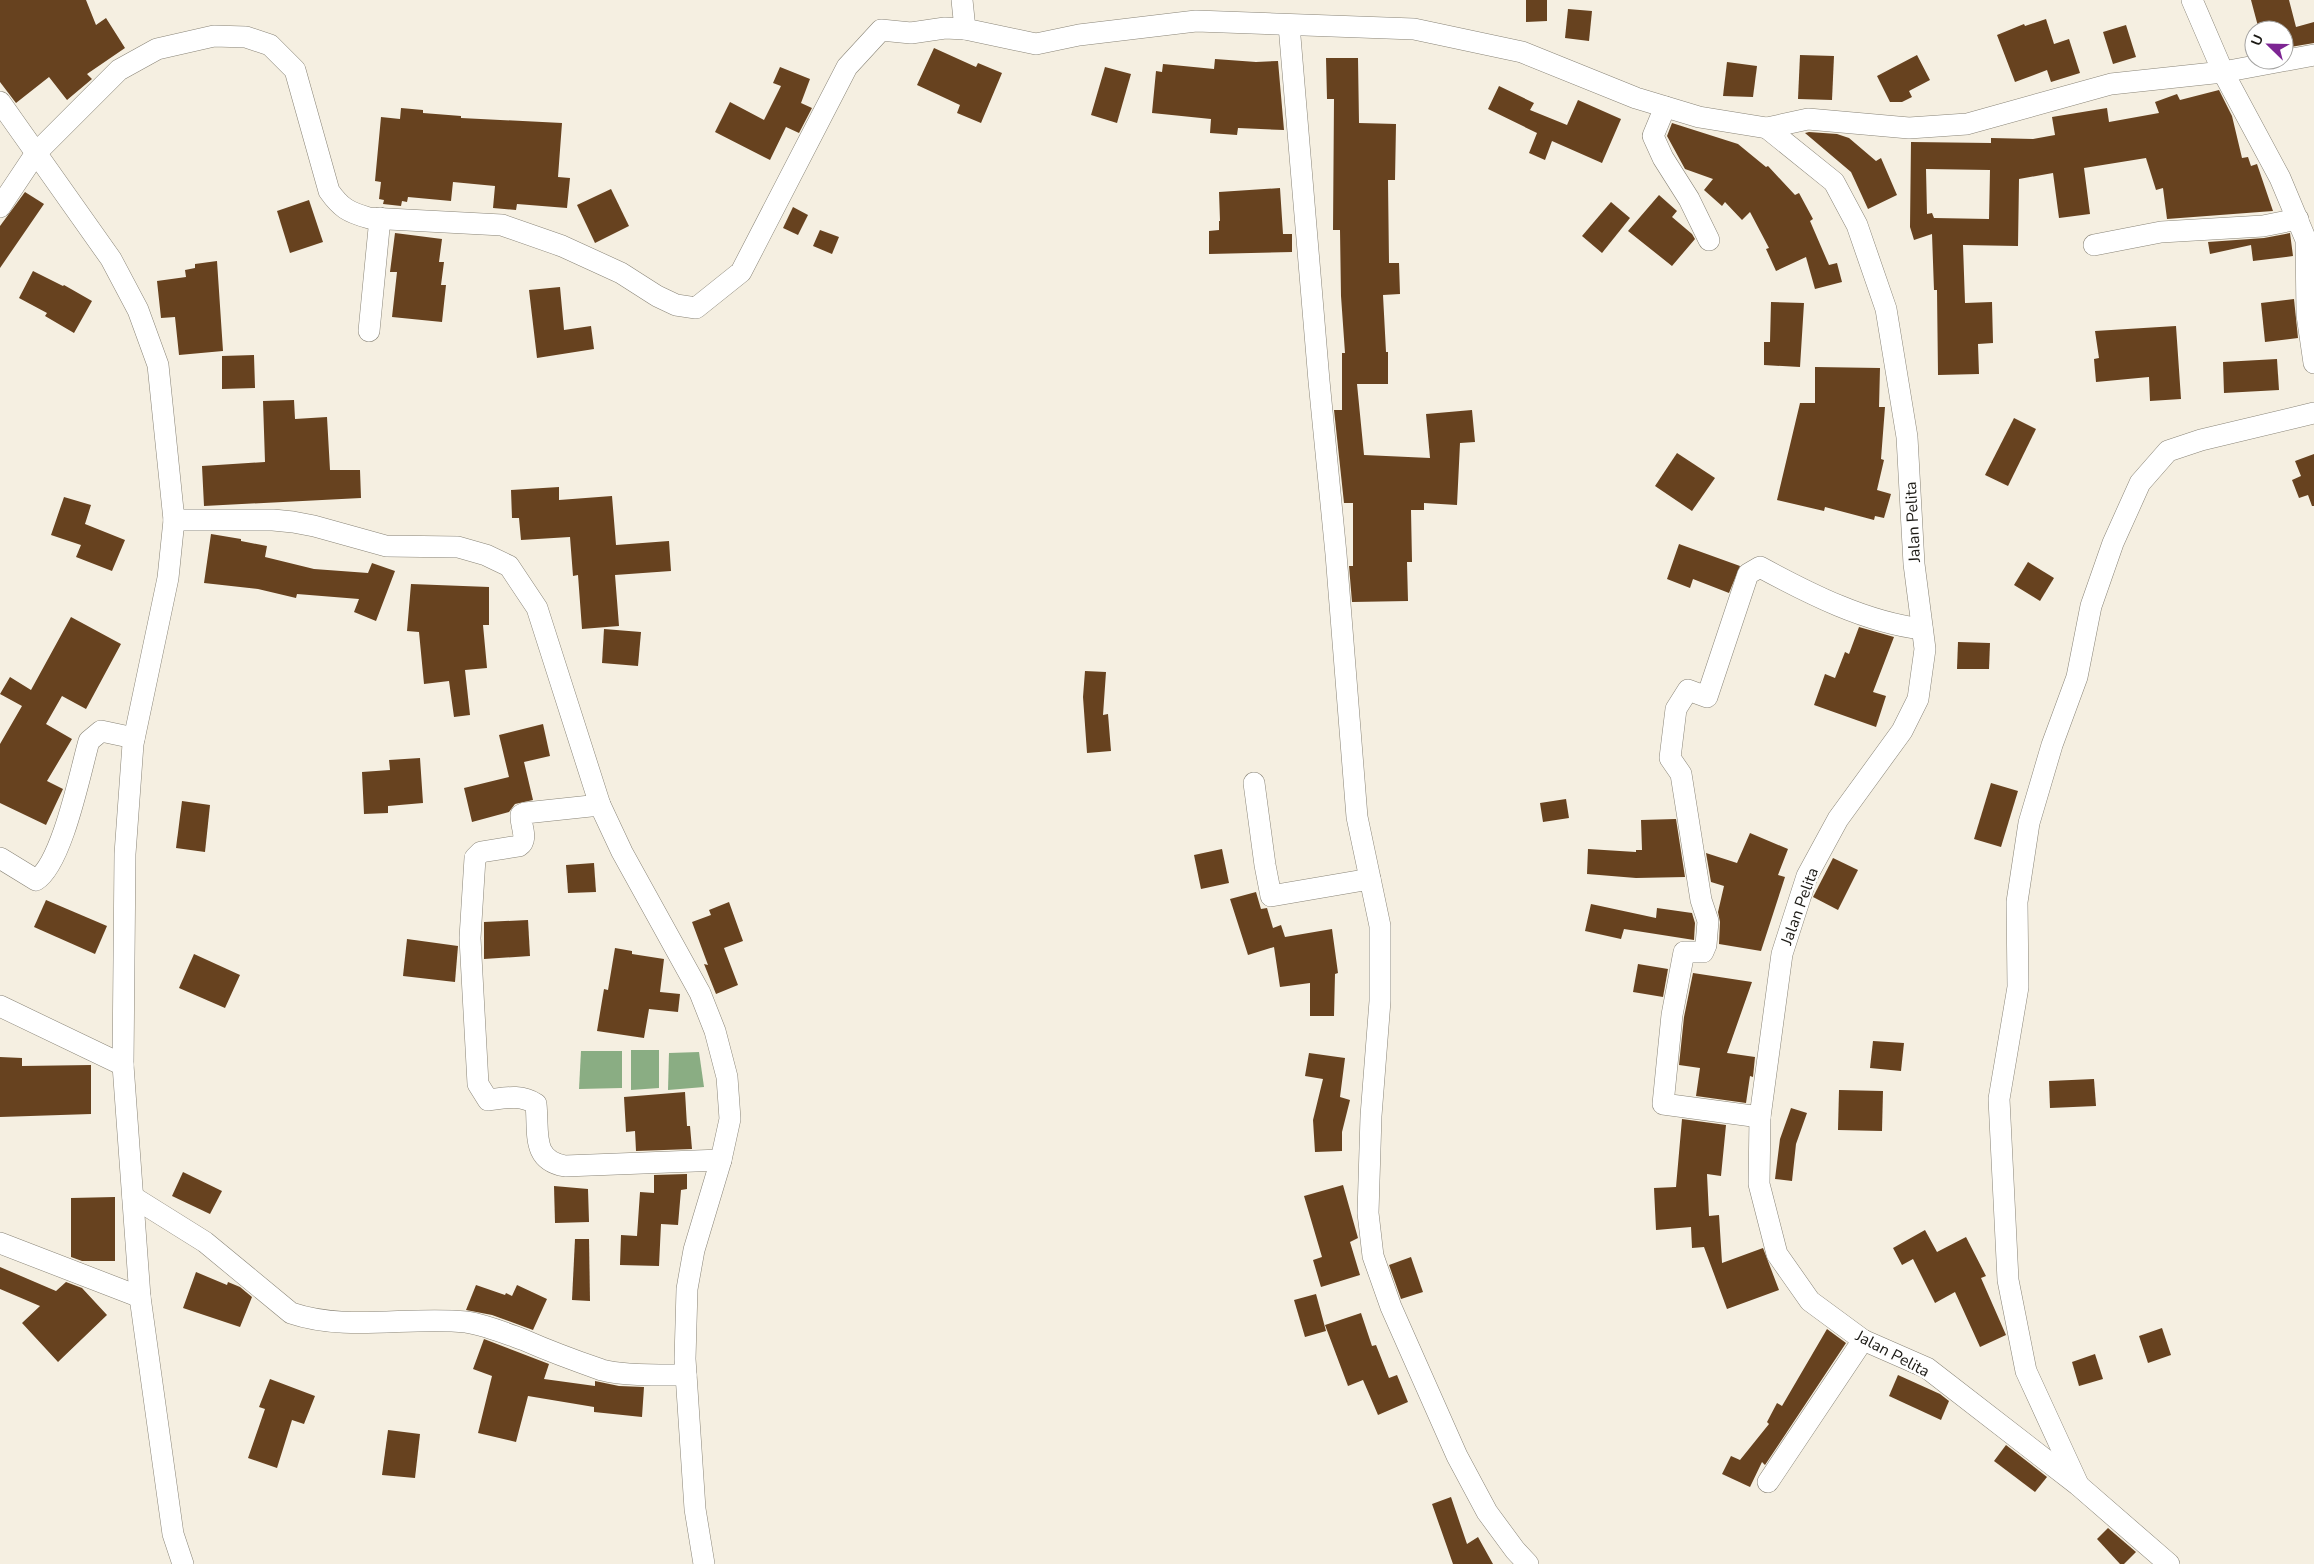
<svg xmlns="http://www.w3.org/2000/svg" width="2314" height="1564" viewBox="0 0 2314 1564" font-family="'Nunito Sans',sans-serif">
  <rect width="100%" height="100%" fill="#f5efe1"/>
  <!-- water -->
  <g fill="#8aad83">
    <polygon points="631,1050 659,1050 659,1088 631,1090"/>
    <polygon points="581,1051 622,1051 622,1088 579,1089"/>
    <polygon points="699,1052 704,1087 668,1090 669,1053"/>
  </g>
  <!-- building -->
  <g fill="#67421f" fill-rule="evenodd">
    <polygon points="0,0 86,0 96,25 106,18 125,48 87,74 92,79 67,100 49,77 16,103 0,82"/>
    <polygon points="1526,0 1547,0 1547,21 1526,22"/>
    <polygon points="2251,0 2289,0 2296,27 2314,22 2314,43 2284,48 2284,30 2259,30"/>
    <polygon points="1568,9 1592,11 1589,41 1565,38"/>
    <polygon points="2046,19 2054,44 2069,39 2080,73 2051,82 2047,70 2015,82 1997,35 2024,24 2025,26"/>
    <polygon points="2126,25 2136,57 2113,64 2103,32"/>
    <polygon points="934,48 976,67 978,63 1002,73 981,123 957,113 960,105 917,85"/>
    <polygon points="1800,55 1834,56 1832,100 1798,99"/>
    <polygon points="1917,55 1930,80 1909,91 1912,97 1902,102 1890,102 1877,76"/>
    <polygon points="1326,58 1358,58 1359,123 1396,124 1395,180 1388,180 1389,263 1399,263 1400,294 1383,295 1386,352 1388,352 1388,384 1357,384 1364,455 1430,458 1426,414 1472,410 1475,442 1460,443 1457,505 1424,503 1424,510 1411,510 1412,562 1407,562 1408,601 1352,602 1349,566 1353,566 1353,503 1344,503 1334,410 1342,410 1342,353 1345,353 1341,296 1340,230 1333,230 1334,99 1327,99"/>
    <polygon points="1215,59 1256,62 1278,61 1284,130 1238,128 1237,135 1210,133 1211,119 1152,113 1156,71 1162,72 1163,64 1214,69"/>
    <polygon points="1727,62 1757,66 1753,97 1723,96"/>
    <polygon points="780,67 810,79 801,103 812,108 799,133 786,127 770,160 715,132 730,102 764,120 781,86 773,83"/>
    <polygon points="1105,67 1131,74 1117,123 1091,115"/>
    <polygon points="1499,86 1534,103 1530,110 1567,125 1578,100 1621,119 1602,163 1552,141 1545,160 1529,153 1537,133 1488,109"/>
    <path d="M2219,90L2232,116L2242,158L2248,157L2251,166L2257,164L2273,211L2167,219L2163,188L2156,190L2146,158L2084,168L2090,214L2059,218L2053,173L2019,179L2018,246L1963,245L1965,303L1992,302L1993,343L1978,344L1979,374L1938,375L1937,290H1934L1932,234L1914,240L1910,227L1911,142L1991,143V138L2033,139L2055,135L2052,117L2107,108L2109,122L2159,113L2155,102L2177,94L2180,100ZM1926,169L1990,170L1989,219L1934,218L1932,213L1927,214Z"/>
    <polygon points="401,108 423,110 423,113 461,116 461,118 562,123 558,177 570,178 567,208 517,204 516,210 493,208 495,186 453,182 451,201 408,197 407,202 402,201 401,206 383,204 384,200 379,199 381,182 375,181 381,117 400,119"/>
    <polygon points="1672,123 1738,144 1766,167 1768,166 1795,195 1799,193 1813,219 1810,221 1829,265 1837,263 1842,282 1815,289 1806,257 1776,271 1766,249 1769,248 1750,212 1742,220 1725,202 1722,206 1704,190 1713,179 1685,169 1667,136"/>
    <polygon points="1809,132 1837,134 1849,138 1876,161 1881,158 1897,195 1868,209 1851,172 1805,133"/>
    <polygon points="1280,188 1283,234 1292,234 1292,252 1209,254 1209,231 1219,230 1219,221 1220,221 1219,192"/>
    <polygon points="611,189 629,226 595,243 577,205"/>
    <polygon points="25,192 44,204 0,268 0,226"/>
    <polygon points="1659,195 1677,211 1672,217 1692,234 1695,239 1672,266 1628,231"/>
    <polygon points="309,200 323,242 290,253 277,211"/>
    <polygon points="1611,202 1630,218 1602,253 1582,236"/>
    <polygon points="793,207 808,215 798,235 783,228"/>
    <polygon points="820,230 839,237 832,254 813,246"/>
    <polygon points="395,233 442,239 439,262 444,262 441,285 446,285 442,322 392,317 397,272 390,272"/>
    <polygon points="2290,233 2293,256 2253,261 2251,245 2210,254 2208,242 2264,238"/>
    <polygon points="217,261 223,351 179,355 175,317 161,318 157,281 186,277 185,270 195,268 195,264"/>
    <polygon points="33,271 63,286 64,285 92,301 74,333 45,316 47,313 19,298"/>
    <polygon points="560,287 564,330 591,326 594,349 537,358 529,290"/>
    <polygon points="2294,299 2298,338 2265,342 2261,303"/>
    <polygon points="1771,302 1804,303 1800,367 1764,365 1764,342 1770,342"/>
    <polygon points="2176,326 2181,399 2150,401 2149,377 2096,382 2094,359 2099,358 2095,331"/>
    <polygon points="254,355 255,388 222,389 222,356"/>
    <polygon points="2277,359 2279,390 2224,393 2223,362"/>
    <polygon points="1815,367 1880,368 1879,407 1885,407 1881,459 1884,460 1877,490 1891,494 1884,518 1875,516 1874,520 1825,507 1824,511 1777,500 1800,403 1815,403"/>
    <polygon points="294,400 295,419 327,417 330,470 360,470 361,498 204,506 202,466 265,462 263,401"/>
    <polygon points="2014,418 2036,429 2008,486 1985,475"/>
    <polygon points="1677,453 1715,478 1692,511 1655,486"/>
    <polygon points="2314,454 2314,506 2312,506 2308,495 2299,498 2292,480 2301,476 2295,461"/>
    <polygon points="559,487 559,500 612,496 616,545 669,541 671,571 615,575 619,626 582,629 578,575 573,576 570,537 521,540 519,518 512,518 511,490"/>
    <polygon points="64,497 91,505 85,524 125,540 112,571 76,557 81,545 51,535"/>
    <polygon points="211,534 241,539 241,541 267,546 265,557 314,569 368,573 372,563 395,571 376,621 354,612 359,599 297,594 296,598 258,589 204,583"/>
    <polygon points="1679,544 1740,566 1729,593 1693,579 1690,588 1667,579"/>
    <polygon points="2028,562 2054,578 2040,601 2014,585"/>
    <polygon points="411,584 489,587 489,625 483,625 487,668 465,670 470,715 454,717 449,681 424,684 419,632 407,631"/>
    <polygon points="71,617 121,644 86,709 62,696 46,724 72,739 47,781 63,789 46,825 0,803 0,744 22,706 0,694 10,677 31,690"/>
    <polygon points="1859,627 1894,637 1873,692 1886,696 1876,727 1814,705 1825,674 1835,678 1845,652 1849,654"/>
    <polygon points="604,629 641,632 638,666 602,663"/>
    <polygon points="1958,642 1990,643 1989,669 1957,669"/>
    <polygon points="1085,671 1106,672 1103,715 1108,714 1111,751 1087,753 1083,697"/>
    <polygon points="543,724 550,756 524,762 533,800 515,804 509,812 472,822 464,788 509,777 499,735"/>
    <polygon points="420,758 423,803 388,806 388,813 364,814 362,772 390,770 389,760"/>
    <polygon points="1991,783 2018,791 2001,847 1974,839"/>
    <polygon points="1566,799 1569,818 1543,822 1540,803"/>
    <polygon points="182,801 210,805 205,852 176,848"/>
    <polygon points="1676,819 1685,877 1636,878 1587,874 1588,849 1636,852 1636,850 1642,850 1641,820"/>
    <polygon points="1750,833 1788,849 1778,875 1785,877 1761,951 1719,944 1720,922 1718,912 1724,886 1711,882 1706,853 1737,863"/>
    <polygon points="1222,849 1229,883 1201,889 1194,855"/>
    <polygon points="1833,858 1858,870 1838,910 1813,897"/>
    <polygon points="594,863 596,892 568,893 566,865"/>
    <polygon points="1256,892 1261,909 1267,908 1273,928 1281,925 1285,937 1332,929 1338,973 1335,974 1334,1016 1310,1016 1310,983 1280,987 1274,947 1248,955 1230,899"/>
    <polygon points="46,900 107,926 95,954 34,927"/>
    <polygon points="729,902 743,941 724,948 738,985 716,994 704,964 708,965 692,922 711,915 709,910"/>
    <polygon points="1591,904 1656,918 1657,908 1692,913 1695,923 1694,940 1624,929 1621,939 1585,931"/>
    <polygon points="528,920 530,956 484,959 484,922"/>
    <polygon points="407,939 458,946 455,982 403,976"/>
    <polygon points="615,948 632,951 632,954 664,959 660,992 680,994 678,1012 649,1009 644,1038 597,1031 604,989 608,990"/>
    <polygon points="194,954 240,975 225,1008 179,988"/>
    <polygon points="1638,964 1668,969 1663,997 1633,992"/>
    <polygon points="1693,973 1752,982 1727,1053 1755,1057 1753,1077 1750,1076 1746,1103 1696,1096 1700,1068 1679,1065 1684,1017"/>
    <polygon points="1873,1041 1904,1043 1901,1071 1870,1068"/>
    <polygon points="1309,1053 1345,1058 1340,1097 1350,1100 1342,1132 1342,1151 1315,1152 1313,1120 1323,1079 1305,1076"/>
    <polygon points="0,1057 22,1058 22,1066 91,1065 91,1114 0,1117"/>
    <polygon points="2094,1079 2096,1106 2050,1108 2049,1081"/>
    <polygon points="1839,1090 1883,1091 1882,1131 1838,1130"/>
    <polygon points="685,1092 687,1126 690,1126 692,1149 636,1151 635,1131 626,1132 624,1097"/>
    <polygon points="1791,1108 1807,1113 1796,1144 1792,1181 1775,1179 1780,1139"/>
    <polygon points="1682,1119 1726,1125 1721,1176 1707,1174 1709,1216 1719,1215 1722,1263 1763,1248 1779,1290 1727,1309 1704,1247 1692,1248 1691,1227 1656,1230 1654,1188 1676,1187"/>
    <polygon points="183,1172 222,1191 210,1214 172,1196"/>
    <polygon points="687,1174 687,1189 681,1190 678,1225 661,1224 659,1266 620,1265 621,1235 637,1236 640,1192 654,1193 654,1175"/>
    <polygon points="1343,1185 1358,1238 1350,1242 1360,1275 1321,1287 1313,1260 1322,1257 1304,1196"/>
    <polygon points="554,1186 588,1189 589,1222 555,1223"/>
    <polygon points="115,1197 115,1261 82,1261 71,1257 71,1198"/>
    <polygon points="1925,1230 1937,1252 1966,1237 1986,1276 1981,1278 2006,1335 1980,1347 1955,1292 1935,1303 1913,1259 1902,1265 1893,1248"/>
    <polygon points="575,1239 589,1239 590,1301 572,1300"/>
    <polygon points="1411,1257 1423,1292 1401,1299 1389,1265"/>
    <polygon points="0,1267 56,1291 66,1282 82,1288 107,1315 58,1362 22,1323 40,1306 0,1289"/>
    <polygon points="196,1272 227,1285 228,1282 240,1287 252,1297 240,1327 183,1308"/>
    <polygon points="476,1285 505,1295 506,1293 512,1296 517,1285 547,1299 533,1330 492,1315 466,1310"/>
    <polygon points="1316,1294 1326,1331 1305,1337 1294,1300"/>
    <polygon points="1361,1313 1372,1346 1376,1345 1389,1378 1397,1375 1408,1402 1378,1415 1363,1380 1348,1386 1325,1325"/>
    <polygon points="2162,1328 2171,1355 2148,1363 2139,1336"/>
    <polygon points="1827,1329 1846,1343 1765,1465 1762,1462 1750,1487 1722,1474 1731,1456 1740,1460 1769,1424 1767,1422 1777,1403 1782,1406"/>
    <polygon points="484,1339 549,1364 544,1379 595,1386 595,1381 619,1386 644,1387 642,1417 594,1412 594,1407 528,1396 516,1442 478,1433 492,1376 473,1369"/>
    <polygon points="2095,1354 2103,1379 2079,1386 2072,1362"/>
    <polygon points="1898,1375 1940,1394 1949,1401 1941,1420 1889,1396"/>
    <polygon points="270,1379 315,1396 304,1424 292,1420 277,1468 248,1458 265,1409 259,1407"/>
    <polygon points="388,1430 420,1434 415,1478 382,1475"/>
    <polygon points="2006,1445 2047,1477 2035,1492 1994,1461"/>
    <polygon points="1451,1497 1467,1544 1478,1537 1493,1564 1453,1564 1432,1504"/>
    <polygon points="2108,1528 2136,1552 2124,1564 2120,1564 2097,1539"/>
  </g>
  <g fill="none" stroke-linecap="round" stroke-linejoin="round">
    <defs>
      <g id="street">
        <polyline points="962,0 965,29 1036,44 1079,35 1196,21 1414,29 1522,52 1636,98 1699,117 1767,128 1808,119 1909,128 1967,124 2111,84 2223,72 2314,55"/>
        <polyline points="2192,0 2223,72 2280,178 2306,240 2307,315 2314,363"/>
        <polyline points="1289,25 1319,381 1336,554 1357,817 1380,926 1380,1001 1371,1116 1368,1213 1373,1256 1391,1307 1457,1456 1487,1512 1515,1550 1528,1564"/>
        <polyline points="0,102 111,259 138,310 158,365 174,520 273,520 293,522 314,526 386,546 458,547 486,555 509,566 537,608 600,805 622,852 700,993 715,1031 727,1077 730,1119 721,1160 694,1250 687,1289 685,1359 695,1509 704,1564"/>
        <polyline points="1665,107 1653,136 1663,158 1689,199 1709,240"/>
        <polyline points="1767,128 1834,182 1857,225 1886,309 1907,437 1914,564 1925,649 1918,699 1902,731 1838,819 1807,876 1782,954 1760,1117 1759,1184 1777,1254 1810,1301 1863,1340 1927,1368 2078,1485 2169,1564"/>
        <path d="M0,207L36,153L119,70L157,49L214,36L246,37L270,45L295,70L329,191C341,208 348,212 369,218L502,225L562,246L621,273L657,296L676,305L696,308L741,272L847,67L881,30L911,33L945,28L965,29"/>
        <polyline points="2094,245 2161,232 2263,226 2298,219"/>
        <polyline points="369,331 380,218"/>
        <polyline points="174,520 168,578 133,744 125,854 123,1065 140,1297 173,1534 183,1564"/>
        <polyline points="1254,783 1265,865 1271,896 1370,879"/>
        <path d="M600,805L525,813L521,815C520,825 529,839 519,846L481,852L475,858L470,938L478,1084L488,1100C505,1098 521,1094 536,1104C539,1133 531,1160 565,1166L721,1160"/>
        <path d="M0,858L36,880C62,864 80,773 89,741L101,731L134,738"/>
        <polyline points="0,1006 123,1065"/>
        <path d="M1760,1117L1663,1104L1672,1015L1684,952H1703L1706,945L1708,921L1701,900L1681,774L1670,758L1676,709L1688,690L1707,697L1748,574L1760,567C1810,594 1865,622 1922,629"/>
        <path d="M133,1197L205,1242L291,1313C347,1332 408,1316 466,1322C486,1325 505,1333 524,1340C549,1351 576,1361 602,1370C623,1376 663,1375 686,1375"/>
        <polyline points="0,1243 140,1297"/>
        <polyline points="1768,1482 1863,1340"/>
        <polyline points="2077,1482 2026,1371 2008,1280 1999,1099 2018,987 2017,902 2029,823 2052,745 2077,677 2091,606 2113,543 2140,483 2168,451 2201,440 2314,413"/>
      </g>
    </defs>
    <!-- street casing -->
    <use href="#street" stroke="#898477" stroke-width="22"/>
    <!-- street -->
    <use href="#street" stroke="#fff" stroke-width="21"/>
  </g>
  <g text-anchor="middle" stroke-width="5" stroke-linejoin="round" paint-order="stroke">
    <!-- street labels -->
    <g font-size="16" fill="#1b1914" stroke="#fff">
      <text transform="translate(1912 522) rotate(-93)" y="6">Jalan Pelita</text>
      <text transform="translate(1799 906) rotate(-70)" y="6">Jalan Pelita</text>
      <text transform="translate(1893 1353) rotate(28)" y="6">Jalan Pelita</text>
    </g>
  </g>
  <!-- north arrow -->
  <g transform="translate(2269 45) rotate(293)"><circle r="24" fill="#ffffff" stroke="#a4a3a1"/>
  <path d="M0-4L9 19L0 12L-9 19Z" fill="#7d2593"/>
  <text y="-8" font-size="14" font-weight="bold" text-anchor="middle" fill="#1b1914">U</text>
  </g>
</svg>
